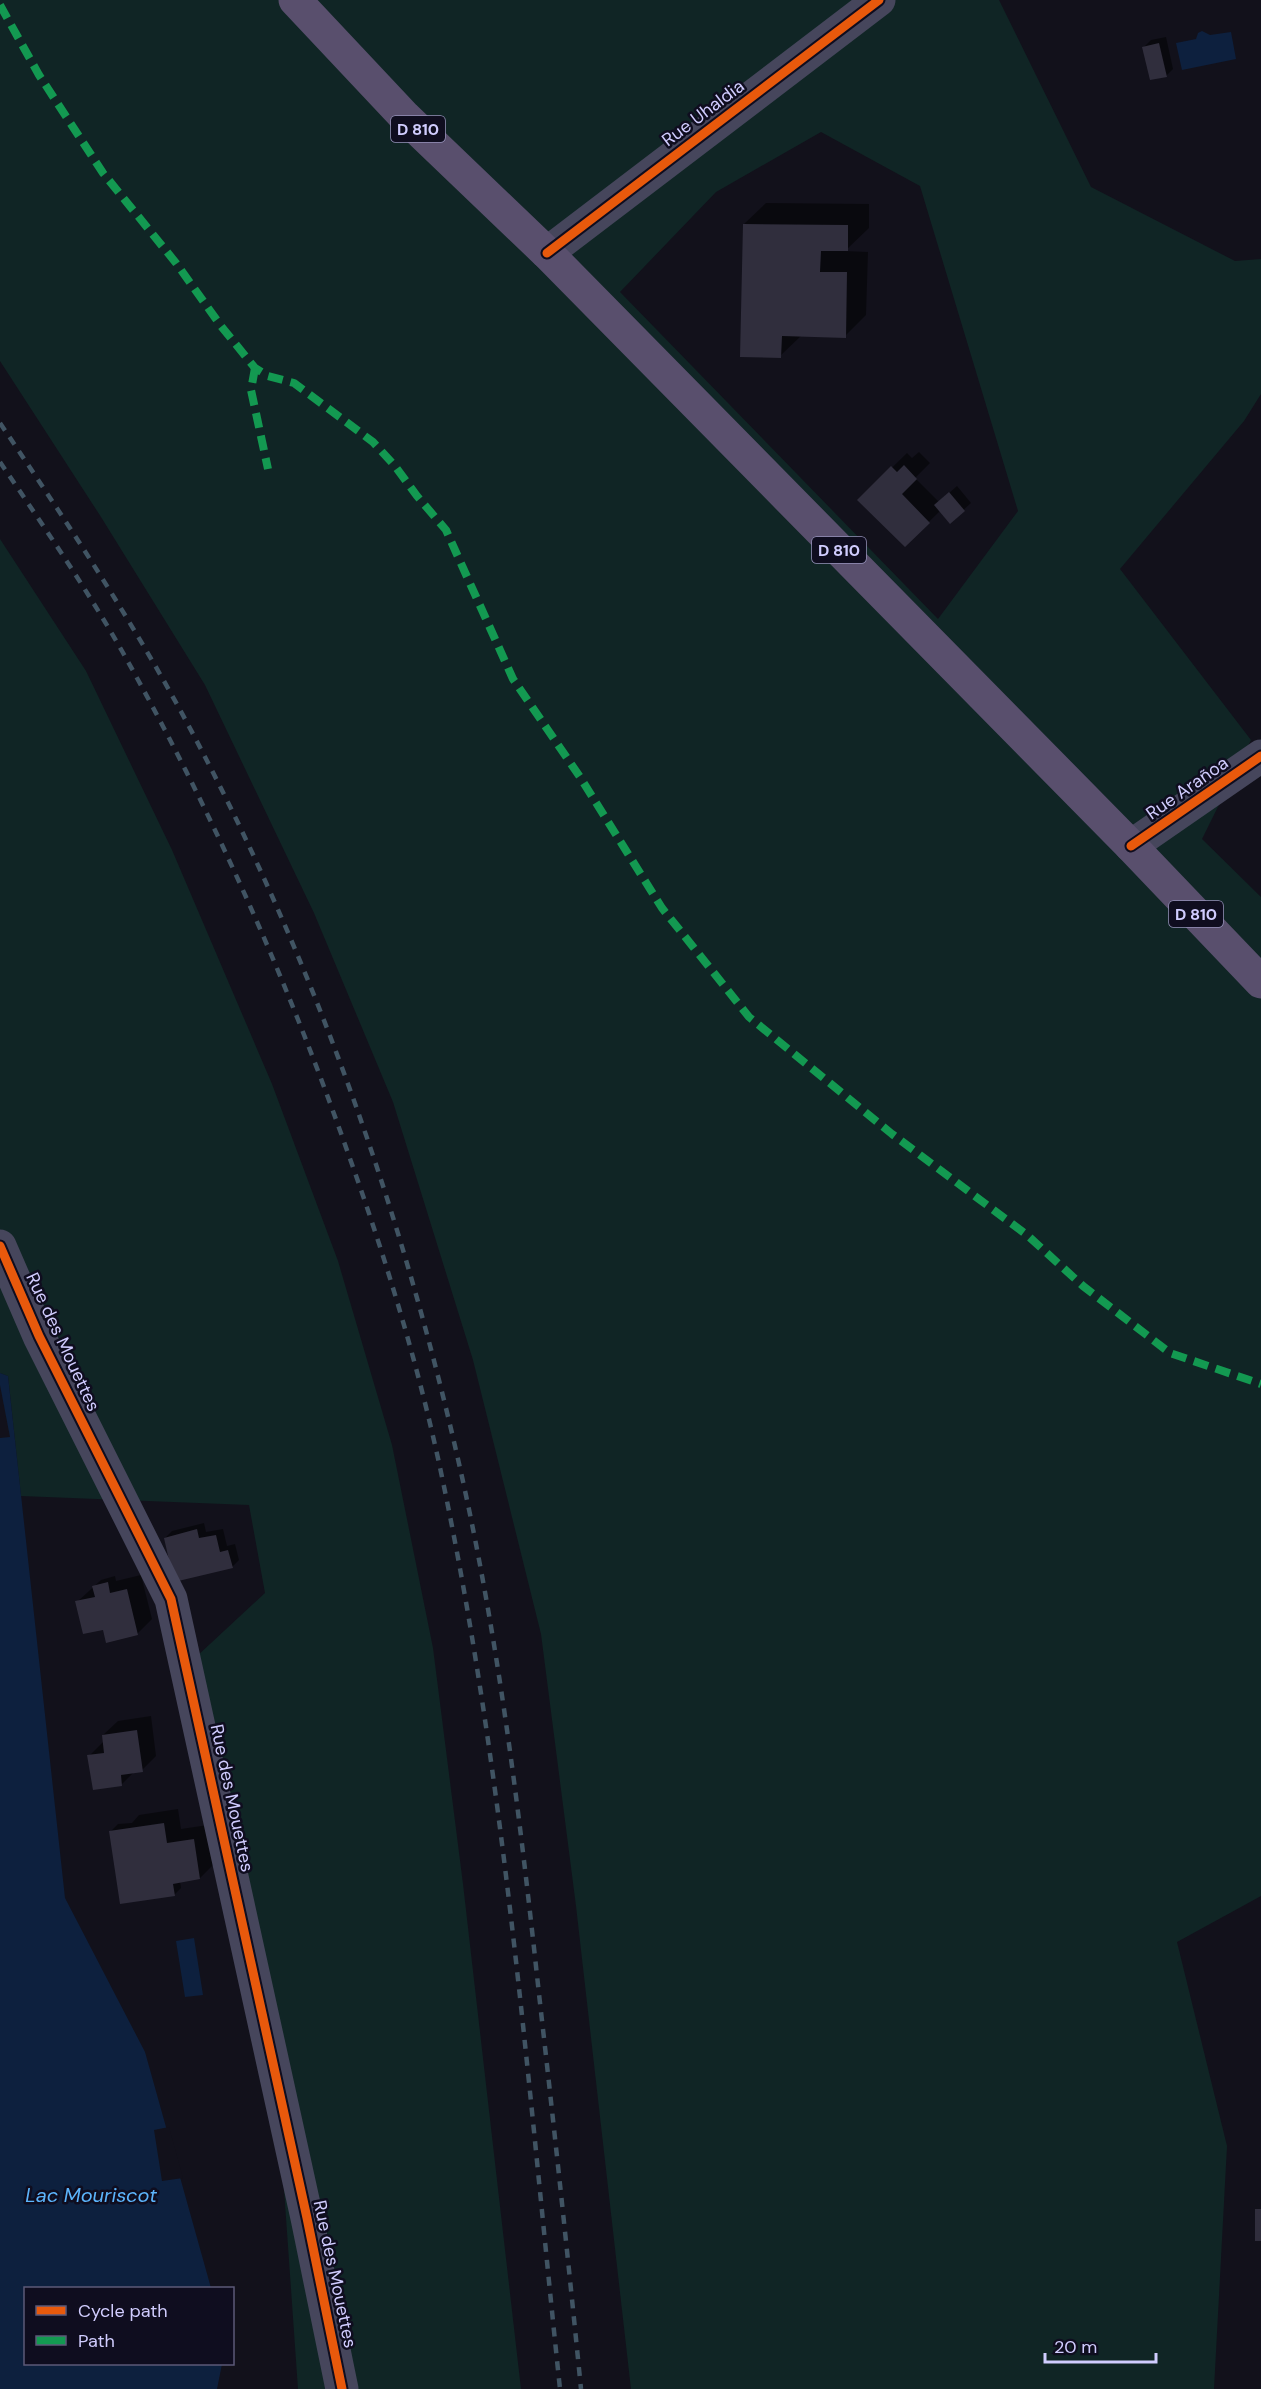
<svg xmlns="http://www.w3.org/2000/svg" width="1261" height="2389" viewBox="0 0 1261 2389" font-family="'DM Sans',sans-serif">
  <rect width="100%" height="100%" fill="#12111b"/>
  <!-- green -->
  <g fill="#102525" fill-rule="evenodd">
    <path d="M0,0H999L1091,187L1235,261L1261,259V394L1244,421L1120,569L1251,740L1202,839L1261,897V1896L1177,1942L1227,2146L1214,2389H631L576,1906L541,1634L473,1360L393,1102L314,913L205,685L101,517L0,361ZM821,132L920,186L1018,511L938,619L620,292L716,192Z"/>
    <polygon points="0,539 86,671 172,850 272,1084 338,1261 392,1445 433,1648 463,1884 521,2389 298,2389 270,1989 196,1657 265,1593 249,1505 21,1496 8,1376 0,1373"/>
  </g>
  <!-- water -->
  <g fill="#0d203e">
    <polygon points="1202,31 1210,35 1231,32 1236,59 1182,70 1176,43 1196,39 1198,33"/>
    <polygon points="0,1373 8,1376 65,1898 145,2052 211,2288 26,2288 26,2364 222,2364 217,2389 0,2389"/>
    <polygon points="194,1938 203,1995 185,1997 176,1941"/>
  </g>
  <!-- pier -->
  <g fill="#12111b">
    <polygon points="0,1385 10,1437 0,1438"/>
    <polygon points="169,2127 183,2178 162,2181 154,2130"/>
  </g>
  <!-- shadow -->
  <g fill="#0007">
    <polygon points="1166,37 1173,69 1166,76 1144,47 1151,40"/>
    <polygon points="766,203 869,204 869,228 845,251 868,252 866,315 845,336 802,335 780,356 744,224"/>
    <polygon points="919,452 930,463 915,478 939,502 957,486 971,503 950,522 940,511 905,545 859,500 907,453 912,458"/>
    <polygon points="204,1523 206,1532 223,1529 227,1546 235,1544 239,1560 232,1567 165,1538 172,1531"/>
    <polygon points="141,1575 152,1619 138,1633 107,1641 104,1628 77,1602 101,1580 115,1576 116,1581"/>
    <polygon points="151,1716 156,1756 142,1770 135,1771 122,1784 89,1756 104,1741 103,1735 118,1721"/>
    <polygon points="178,1809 181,1829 208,1825 214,1864 200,1878 180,1881 181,1888 174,1895 111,1831 118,1824 132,1823 139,1815"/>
  </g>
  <!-- building -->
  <g fill="#302e3d">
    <polygon points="1159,43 1167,77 1150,80 1142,47"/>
    <polygon points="743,224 848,225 848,251 821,251 820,272 847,272 846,338 782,336 781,358 740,357"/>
    <polygon points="904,465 917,479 902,494 930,523 905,547 857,500 891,466 897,472"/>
    <polygon points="949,492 965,511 950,524 934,505"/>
    <polygon points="197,1529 199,1538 216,1535 220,1552 228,1550 233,1568 174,1582 164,1538"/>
    <polygon points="108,1582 110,1593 127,1589 138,1635 106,1643 103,1630 83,1634 75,1601 95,1597 92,1586"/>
    <polygon points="137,1730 143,1772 121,1775 122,1786 93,1790 87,1755 104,1753 102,1735"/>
    <polygon points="164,1823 167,1843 194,1839 200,1879 173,1884 175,1896 120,1904 109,1831"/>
    <rect x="1255" y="2209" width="6" height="32"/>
  </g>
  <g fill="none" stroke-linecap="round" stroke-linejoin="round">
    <!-- minor -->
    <g stroke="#46465c" stroke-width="33">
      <polyline points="547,253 879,0"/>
      <polyline points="1131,846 1261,756"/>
      <polyline points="0,1246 39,1336 171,1599 307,2218 342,2389"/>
    </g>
    <!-- major -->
    <polyline stroke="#594f6d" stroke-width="33" points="295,0 405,117 547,253 1131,846 1261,982"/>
    <!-- rail -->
    <g stroke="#405463" stroke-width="4.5" stroke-dasharray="9 8" stroke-linecap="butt">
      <path d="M0,423C68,524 136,626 193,734C315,964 403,1214 460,1468C499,1641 520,1818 539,1994C554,2126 568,2257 581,2389"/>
      <path d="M0,462C42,524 85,586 122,651C212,811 287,979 348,1153C386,1259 419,1367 442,1477C505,1777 528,2085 560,2389"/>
    </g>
    <!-- quiet -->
    <g stroke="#139951" stroke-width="8" stroke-dasharray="15 8" stroke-linecap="butt">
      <polyline points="0,5 39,75 103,173 176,263 221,326 255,368 268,376 294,383 373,442 395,466 417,496 446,530 513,679 580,777 662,908 749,1017 892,1134 1027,1235 1083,1286 1170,1353 1261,1384"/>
      <polyline points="255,368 251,390 268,469"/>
    </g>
    <defs>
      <g id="cycleway">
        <polyline points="547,253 879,0"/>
        <polyline points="1131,846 1261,756"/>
        <polyline points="0,1246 39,1336 171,1599 307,2218 342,2389"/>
      </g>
    </defs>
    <!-- cycleway casing -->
    <use href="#cycleway" stroke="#0f0d1f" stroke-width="13"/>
    <!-- cycleway -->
    <use href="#cycleway" stroke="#e8590c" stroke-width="9"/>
  </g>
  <g text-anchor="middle" stroke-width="5" stroke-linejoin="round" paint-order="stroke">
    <!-- shield labels -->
    <g fill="#0f0d1f" stroke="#9693bb" stroke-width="1.5">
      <rect x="391" y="116" width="54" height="26" rx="4.5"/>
      <rect x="812" y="537" width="54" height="26" rx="4.5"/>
      <rect x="1169" y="901" width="54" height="26" rx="4.5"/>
    </g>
    <g font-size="16" font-weight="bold" fill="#d0ccfe">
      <text x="418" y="135">D 810</text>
      <text x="839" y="556">D 810</text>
      <text x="1196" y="920">D 810</text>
    </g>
    <!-- street labels -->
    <g font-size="18" fill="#d0ccfe" stroke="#0f0d1f">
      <text transform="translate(703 113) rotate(-37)" y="6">Rue Uhaldia</text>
      <text transform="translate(1187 788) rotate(-35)" y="6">Rue Arañoa</text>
      <text transform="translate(63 1342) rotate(65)" y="6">Rue des Mouettes</text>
      <text transform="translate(232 1798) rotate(78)" y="6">Rue des Mouettes</text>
      <text transform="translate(335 2274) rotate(78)" y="6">Rue des Mouettes</text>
    </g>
    <!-- water labels -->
    <g font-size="20" font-style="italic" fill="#5cb4fb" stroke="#0f0d1f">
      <text x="91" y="2202">Lac Mouriscot</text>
    </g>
  </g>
  <!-- legend -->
  <rect x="24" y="2287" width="210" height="78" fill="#0f0d1f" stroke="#5c5978" stroke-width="1.5"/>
  <rect x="36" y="2306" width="30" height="9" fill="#e8590c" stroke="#5c5978" stroke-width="1.5"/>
  <text x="78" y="2317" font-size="18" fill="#d0ccfe">Cycle path</text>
  <rect x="36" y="2336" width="30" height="9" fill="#139951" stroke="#5c5978" stroke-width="1.5"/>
  <text x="78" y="2347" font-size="18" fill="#d0ccfe">Path</text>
  <!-- scale -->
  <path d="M1045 2353v9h111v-9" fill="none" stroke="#d0ccfe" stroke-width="3"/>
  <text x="1054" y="2353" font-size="18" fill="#d0ccfe" stroke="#0f0d1f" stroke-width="4.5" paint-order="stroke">20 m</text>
</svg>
